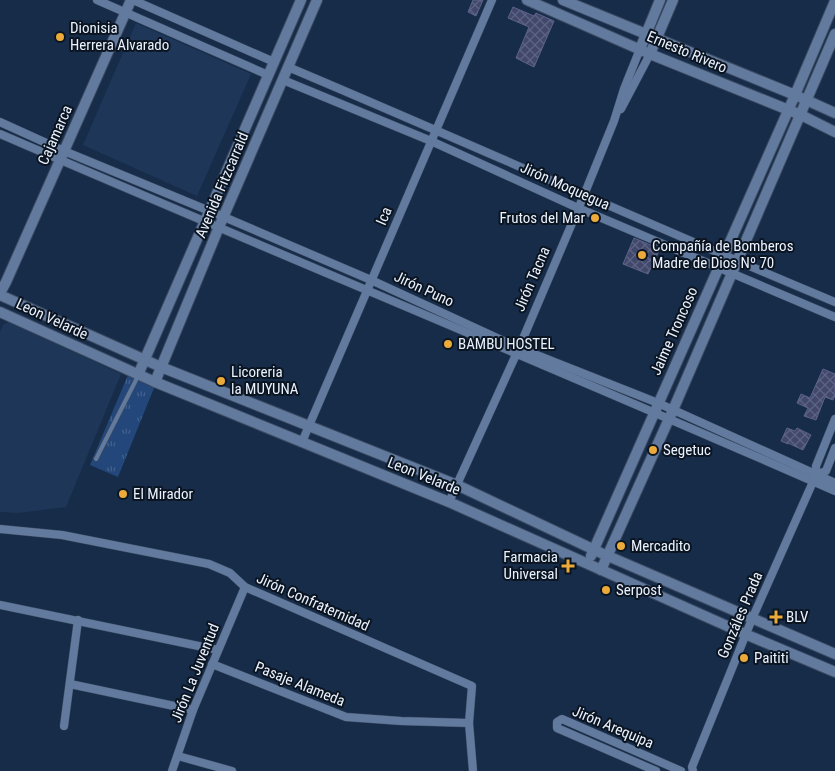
<svg xmlns="http://www.w3.org/2000/svg" width="835" height="771" viewBox="0 0 835 771" font-family="'Roboto Condensed',sans-serif">
  <defs>
    <pattern id="grass-tufts" width="24" height="20" patternUnits="userSpaceOnUse" patternTransform="scale(1.25)"><rect width="24" height="20" fill="#23477a"/><path d="M3 7l-1-3M5 7V3M7 7l1-3M15 17l-1-3M17 17v-4M19 17l1-3" fill="none" stroke="#43628e"/></pattern>
    <pattern id="building-cross-hatch" width="8" height="8" patternUnits="userSpaceOnUse" patternTransform="scale(1.25)"><rect width="8" height="8" fill="#42486c"/><path d="M0 0l8 8M0 8l8-8" fill="none" stroke="#5d6382"/></pattern>
  </defs>
  <rect width="100%" height="100%" fill="#162c49"/>
  <!-- built -->
  <g fill="#1e3759">
    <polygon points="136,23 251,74 197,196 83,145"/>
    <polygon points="9,322 121,374 66,507 18,513 0,512 0,332 3,325"/>
  </g>
  <!-- grass -->
  <polygon fill="url(#grass-tufts)" points="128,375 154,388 118,477 90,465"/>
  <!-- building -->
  <g fill="url(#building-cross-hatch)" stroke="#5c6288">
    <polygon points="473,0 483,0 476,16 468,12"/>
    <polygon points="513,7 534,16 536,13 554,21 534,67 516,58 529,27 508,18"/>
    <polygon points="634,238 660,249 648,274 623,264"/>
    <polygon points="823,369 835,374 835,396 833,400 825,397 816,420 804,416 808,408 797,403 801,394 810,398"/>
    <polygon points="787,428 795,431 797,428 811,435 803,450 788,443 788,444 781,441"/>
  </g>
  <g fill="none" stroke-linecap="round" stroke-linejoin="round">
    <defs>
      <polyline id="lane" points="96,459 138,376"/>
      <g id="street">
        <polyline points="97,0 268,75"/>
        <polyline points="133,0 274,62"/>
        <path d="M288,67C471,144 652,226 835,302"/>
        <polyline points="283,80 431,141 578,208 835,317"/>
        <polyline points="621,109 650,54"/>
        <polyline points="0,122 64,151 224,217 371,280 519,348 658,403 835,483"/>
        <path d="M0,134C278,254 558,369 835,491"/>
        <polyline points="302,442 492,0"/>
        <polyline points="816,475 826,471 835,448"/>
        <polyline points="449,502 519,348 584,195 614,121 624,89 640,49"/>
        <polyline points="0,529 62,535 209,564 230,573 245,587 472,686 469,723 473,771"/>
        <polyline points="0,605 218,650"/>
        <polyline points="212,664 346,717 401,721 469,723"/>
        <polyline points="70,684 193,710"/>
        <polyline points="64,726 78,620"/>
        <polyline points="178,756 232,771"/>
        <polyline points="172,771 193,710 245,587"/>
        <polyline points="656,771 557,728 557,722 562,719 681,771"/>
        <polyline points="693,771 692,767 752,619 816,475 816,466 835,419"/>
      </g>
      <g id="secondary">
        <polyline points="527,0 650,54 801,115 835,132"/>
        <polyline points="563,0 795,95 835,113"/>
        <polyline points="640,49 660,0"/>
        <polyline points="650,54 673,0"/>
        <polyline points="0,293 6,282 131,0"/>
        <polyline points="0,295 161,367 457,485 601,553 835,654"/>
        <polyline points="0,312 155,382 449,502 745,634 835,672"/>
        <polyline points="138,375 301,0"/>
        <polyline points="155,382 219,227 317,0"/>
        <polyline points="591,556 795,95 835,1"/>
        <polyline points="601,570 673,410 835,34"/>
      </g>
    </defs>
    <!-- lane casing -->
    <use href="#lane" stroke="#3a4960" stroke-width="5.5"/>
    <!-- street casing -->
    <use href="#street" stroke="#3a4960" stroke-width="9"/>
    <!-- secondary casing -->
    <use href="#secondary" stroke="#3a4960" stroke-width="12"/>
    <!-- lane -->
    <use href="#lane" stroke="#627a9d" stroke-width="4"/>
    <!-- street -->
    <use href="#street" stroke="#627a9d" stroke-width="8"/>
    <!-- secondary -->
    <use href="#secondary" stroke="#627a9d" stroke-width="10"/>
  </g>
  <!-- markers -->
  <g fill="#ebaa39" stroke="#0b1421" stroke-width="2">
    <circle cx="60" cy="37" r="5"/>
    <circle cx="595" cy="218" r="5"/>
    <circle cx="642" cy="255" r="5"/>
    <circle cx="448" cy="344" r="5"/>
    <circle cx="221" cy="381" r="5"/>
    <circle cx="653" cy="450" r="5"/>
    <circle cx="123" cy="494" r="5"/>
    <circle cx="621" cy="546" r="5"/>
    <path d="M565.5 558.5h5v5h5v5h-5v5h-5v-5h-5v-5h5z"/>
    <circle cx="606" cy="590" r="5"/>
    <path d="M773.5 609.5h5v5h5v5h-5v5h-5v-5h-5v-5h5z"/>
    <circle cx="744" cy="658" r="5"/>
  </g>
  <g text-anchor="middle" stroke-width="4" stroke-linejoin="round" paint-order="stroke">
    <!-- poi labels -->
    <g font-size="15" fill="#eaf2fe" stroke="#0b1421" text-anchor="start">
      <text x="70" y="33">Dionisia<tspan x="70" dy="17">Herrera Alvarado</tspan></text>
      <text x="585" y="223" text-anchor="end">Frutos del Mar</text>
      <text x="652" y="251">Compañía de Bomberos<tspan x="652" dy="17">Madre de Dios Nº 70</tspan></text>
      <text x="458" y="349">BAMBU HOSTEL</text>
      <text x="231" y="377">Licoreria<tspan x="231" dy="17">la MUYUNA</tspan></text>
      <text x="663" y="455">Segetuc</text>
      <text x="133" y="499">El Mirador</text>
      <text x="631" y="551">Mercadito</text>
      <text x="558" y="562" text-anchor="end">Farmacia<tspan x="558" dy="17">Universal</tspan></text>
      <text x="616" y="595">Serpost</text>
      <text x="786" y="622">BLV</text>
      <text x="754" y="663">Paititi</text>
    </g>
    <!-- street labels -->
    <g font-size="15" fill="#eaf2fe" stroke="#0b1421">
      <text transform="translate(687 52) rotate(23)" y="5">Ernesto Rivero</text>
      <text transform="translate(55 135) rotate(-66)" y="5">Cajamarca</text>
      <text transform="translate(222 185) rotate(-67)" y="5">Avenida Fitzcarrald</text>
      <text transform="translate(565 186) rotate(24)" y="5">Jirón Moquegua</text>
      <text transform="translate(384 216) rotate(-67)" y="5">Ica</text>
      <text transform="translate(532 279) rotate(-67)" y="5">Jirón Tacna</text>
      <text transform="translate(424 289) rotate(25)" y="5">Jirón Puno</text>
      <text transform="translate(52 319) rotate(25)" y="5">Leon Velarde</text>
      <text transform="translate(674 331) rotate(-66)" y="5">Jaime Troncoso</text>
      <text transform="translate(424 476) rotate(22)" y="5">Leon Velarde</text>
      <text transform="translate(313 602) rotate(24)" y="5">Jirón Confraternidad</text>
      <text transform="translate(740 615) rotate(-67)" y="5">Gonzáles Prada</text>
      <text transform="translate(195 673) rotate(-68)" y="5">Jirón La Juventud</text>
      <text transform="translate(300 684) rotate(22)" y="5">Pasaje Alameda</text>
      <text transform="translate(613 727) rotate(23)" y="5">Jirón Arequipa</text>
    </g>
  </g>
</svg>
